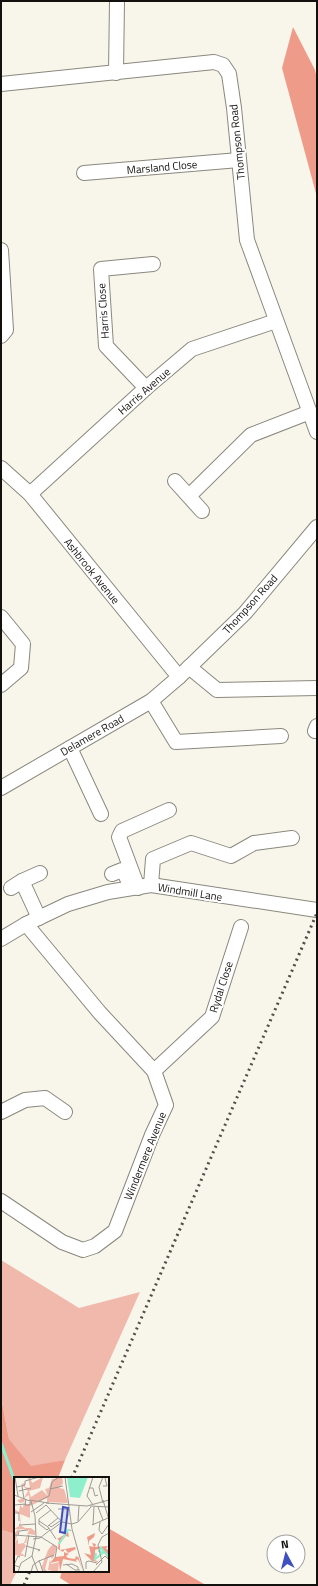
<svg xmlns="http://www.w3.org/2000/svg" width="318" height="1586" viewBox="0 0 318 1586" font-family="'Titillium Web',sans-serif">
  <rect width="100%" height="100%" fill="#f8f6eb"/>
  <!-- green -->
  <g fill="#f1b8ac">
    <polygon points="1,1260 79,1308 140,1292 65,1460 31,1467 9,1439 1,1397"/>
    <polygon points="1,1528 2,1530 15,1534 15,1571 17,1571 10,1585 1,1585"/>
  </g>
  <!-- forest -->
  <g fill="#ef9b8a">
    <polygon points="293,27 315,70 317,79 317,197 282,68"/>
    <polygon points="1,1397 9,1439 31,1466 65,1460 58,1478 15,1478 15,1534 2,1530 1,1528"/>
    <polygon points="108,1528 204,1584 204,1585 71,1585 60,1578 62,1571 108,1571"/>
  </g>
  <g fill="none" stroke-linecap="round" stroke-linejoin="round">
    <!-- stream -->
    <polyline stroke="#8eefcc" stroke-width="3" points="1,1443 15,1482"/>
    <defs>
      <g id="minor">
        <polyline points="116,73 117,1"/>
        <polyline points="1,84 214,62 223,65 229,74 234,108 247,240 317,432"/>
        <polyline points="84,173 239,160"/>
        <polyline points="1,250 6,330 1,336"/>
        <polyline points="146,388 106,346 101,269 153,264"/>
        <polyline points="1,468 30,494 179,677"/>
        <polyline points="175,481 202,511"/>
        <polyline points="30,494 146,388 192,349 276,321"/>
        <polyline points="189,496 251,435 310,412"/>
        <polyline points="1,617 23,644 21,668 1,685"/>
        <polyline points="189,667 217,690 317,688"/>
        <polyline points="151,701 176,742 281,736"/>
        <polyline points="315,731 317,726"/>
        <polyline points="70,748 101,814"/>
        <polyline points="1,788 151,701 179,677 245,613 317,527"/>
        <polyline points="112,874 122,870 124,872 130,885"/>
        <polyline points="22,881 39,918"/>
        <polyline points="151,885 153,859 191,843 231,856 254,843 292,838"/>
        <polyline points="11,888 22,881 40,873"/>
        <polyline points="138,888 119,837 122,831 169,810"/>
        <polyline points="1,939 26,924 68,904 108,892 151,885 317,910"/>
        <polyline points="154,1071 212,1017 241,927"/>
        <polyline points="1,1112 25,1100 45,1098 65,1112"/>
        <polyline points="1,1201 62,1242 83,1250 95,1246 115,1231 152,1135 166,1105 154,1071 100,1013 26,924"/>
      </g>
    </defs>
    <!-- minor casing -->
    <use href="#minor" stroke="#8a887e" stroke-width="16"/>
    <!-- minor -->
    <use href="#minor" stroke="#fff" stroke-width="14"/>
    <!-- rail -->
    <g stroke="#504e49" stroke-width="3" stroke-dasharray="2 4" stroke-linecap="butt">
      <polyline points="72,1478 317,913"/>
      <polyline points="24,1585 30,1571"/>
    </g>
  </g>
  <g text-anchor="middle" stroke-width="4" stroke-linejoin="round" paint-order="stroke">
    <!-- street labels -->
    <g font-size="11" fill="#12110e" stroke="#fff">
      <text transform="translate(237 142) rotate(-96)" y="4">Thompson Road</text>
      <text transform="translate(162 167) rotate(-5)" y="4">Marsland Close</text>
      <text transform="translate(103 311) rotate(-94)" y="4">Harris Close</text>
      <text transform="translate(144 391) rotate(-41)" y="4">Harris Avenue</text>
      <text transform="translate(92 571) rotate(51)" y="4">Ashbrook Avenue</text>
      <text transform="translate(250 604) rotate(-48)" y="4">Thompson Road</text>
      <text transform="translate(92 735) rotate(-30)" y="4">Delamere Road</text>
      <text transform="translate(190 892) rotate(9)" y="4">Windmill Lane</text>
      <text transform="translate(221 987) rotate(-72)" y="4">Rydal Close</text>
      <text transform="translate(145 1156) rotate(-68)" y="4">Windermere Avenue</text>
    </g>
  </g>
  <!-- overview -->
  <g transform="translate(14 1477)">
    <rect width="95" height="95" fill="#f8f6eb"/>
    <path d="M14,0H16L18,6L29,0L26,11L15,14L17,20L28,13L34,19L31,12L35,11L38,2L48,0L49,6L45,11L50,12L54,26L33,25V21L16,29V41L1,35L0,32L5,35L6,28L9,31L10,25L6,26L3,23L11,21L10,27H16L15,18L10,21L14,14L7,7L11,6V10L16,11ZM8,37L6,48L11,51H17L21,54V58L14,57L12,66H10L15,53L5,52L1,66L4,61V67L10,66L12,69L7,76L11,79H7L0,78V57L4,52H0L5,49ZM39,67L43,70L40,79L38,82L37,80L34,81L31,92L34,95H29L28,89L34,73ZM36,82L37,87L45,85L44,95L34,93Z" fill="#f1b8ac"/>
    <path d="M55,52L58,54H54L55,60L52,59L46,66V73L61,70L62,72L54,76L51,72L49,75L44,72L45,63L43,62L50,58L48,54L52,56ZM81,56L80,60L75,64V69L80,70L78,66L82,67L81,70L94,69L92,72L95,73V83L87,71L81,73V80H85L81,83L85,85L78,84L70,76L77,78L73,60ZM50,75L55,77L52,79L54,81L61,82L62,79L65,81L63,75L69,95L65,84L63,82L62,84L64,85L49,82L46,95L45,84L36,86L41,80L50,79Z" fill="#ef9b8a"/>
    <path d="M53,0H74L66,21L56,20Z" fill="#8eefcc"/>
    <path fill="none" stroke="#8eefcc" stroke-width="2" d="M45,67L54,53H56M82,76L81,82L89,76L85,74L87,71L95,80"/>
    <path fill="none" stroke="#9c9a93" stroke-width="1" d="M1,0L4,19M51,0L58,52L70,95M79,0L73,19L79,28M8,9L10,22M89,9H93L91,1M3,10L11,8V4L25,0M75,11H79L81,19L84,18M36,12L49,9M5,14L17,11M0,18L16,24M12,22L11,28H16V25M15,23L35,26M89,23L95,43M17,24L21,39L22,59L18,79L24,95M25,24L35,19L38,5L45,0M32,26L73,29L95,23M89,26L85,10L89,0M0,28L12,27M32,28L48,45M76,29L95,30M84,30L89,43M44,32H53L54,39M17,35L30,26M0,36H5V44M22,36L32,28M25,42V47L33,53L35,51M25,42L37,33M25,44L34,50L42,62M64,44L65,29M86,45L85,53L88,57L95,47M5,48L21,47M35,48L37,50L46,44M78,48L94,41M79,48L80,30M34,49L44,41M36,54L48,45L58,47L64,45L77,30M0,58L27,60M4,58L5,54L14,53M27,60L43,70L41,81M19,62L26,61L36,53M12,69L26,73L24,74M11,80L15,58M25,83L29,95M52,87L61,93H66M49,88L58,87L64,90V93M82,88L91,79L94,82M5,90L0,88L4,79L6,80M72,92V85L75,84L83,86M4,95L7,86L18,79M17,95L19,88L25,84L40,78M79,95L88,85L84,68L88,60L95,56"/>
    <path fill="#3f50c3" fill-opacity="0.15" stroke="#3f50c3" stroke-width="2" d="M49,30L54,31L51,56L46,55Z"/>
    <rect width="95" height="95" fill="none" stroke="#12110e" stroke-width="2"/>
  </g>
  <!-- border -->
  <rect width="318" height="1586" fill="none" stroke="#12110e" stroke-width="4"/>
  <!-- north arrow -->
  <g transform="translate(286 1554) rotate(353)"><circle r="19" fill="#ffffff" stroke="#a0a09f"/>
  <path d="M0-3L7 15L0 10L-7 15Z" fill="#3f50c3"/>
  <text y="-6" font-size="11" font-weight="bold" text-anchor="middle" fill="#12110e">N</text>
  </g>
</svg>
